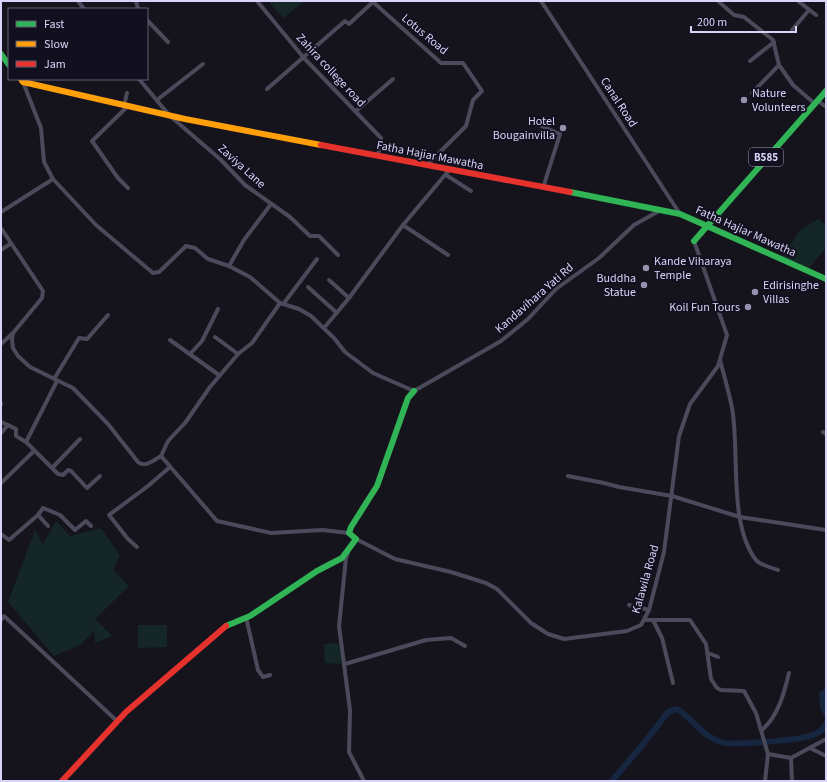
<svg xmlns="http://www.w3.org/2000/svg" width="827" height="782" viewBox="0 0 827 782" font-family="'Source Sans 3',sans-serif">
  <rect width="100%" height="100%" fill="#15141c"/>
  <!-- green -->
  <g fill="#142626">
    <polygon points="268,1 305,1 283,18"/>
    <polygon points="818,219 826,225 826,248 808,269 783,257 800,230"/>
    <polygon points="56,521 70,536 101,528 120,555 113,570 129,586 95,619 112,636 95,643 94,631 80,645 54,656 8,602 35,530 43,544"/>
    <polygon points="138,625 167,625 167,647 138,648"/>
    <polygon points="339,643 342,664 325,663 324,644"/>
  </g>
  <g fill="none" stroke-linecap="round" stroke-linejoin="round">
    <!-- river -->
    <g stroke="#162540" stroke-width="6">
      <polyline points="826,692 822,694 823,706 826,714"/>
      <path d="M612,781L644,743L668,712L677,709C693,719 702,736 721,742C733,746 801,740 813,735C818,733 824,729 826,724"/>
    </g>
    <!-- street -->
    <g stroke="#4b4a5b" stroke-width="4">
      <polyline points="78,1 84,9"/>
      <polyline points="136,1 138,9"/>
      <polyline points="257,1 304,58 381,138 378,156"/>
      <polyline points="372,1 441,63 463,63 482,91 473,100 466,126 427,165"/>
      <polyline points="541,1 680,214"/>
      <polyline points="718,1 734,15 744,17 773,40 779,65"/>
      <polyline points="798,1 816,15"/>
      <polyline points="147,20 168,42"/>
      <polyline points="792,30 809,10"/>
      <polyline points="750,61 774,42"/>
      <polyline points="139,79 169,115 221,160 245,185 290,217 310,236 319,236 338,255"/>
      <polyline points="23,82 41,128 44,162 53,179 96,225 153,273 159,272 186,246 195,248 208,259 229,266 250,277 280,303 299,309 311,316 334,338 345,352 373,373 414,391 501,341 528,319 556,289 599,258 634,225 659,211"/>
      <polyline points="267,89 345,21 349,24 373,2"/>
      <polyline points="752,93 779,65 793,85 814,103"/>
      <polyline points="157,100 203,64"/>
      <polyline points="817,100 826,107"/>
      <polyline points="124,106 127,93"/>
      <polyline points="127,107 92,141 118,178 128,188"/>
      <polyline points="356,111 393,79"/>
      <polyline points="539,125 560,134 543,188"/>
      <polyline points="446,175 471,191"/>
      <polyline points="1,212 53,179"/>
      <polyline points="403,225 448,255"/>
      <path d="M1,228L43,291L42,298L13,333L12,339L13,348L18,356L30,367L73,388L108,424L138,462C145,468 154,460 161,456L217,521L271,533L322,530L349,533"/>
      <polyline points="1,250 10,244"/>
      <polyline points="229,266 244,240 271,204"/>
      <polyline points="329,280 349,298"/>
      <polyline points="308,287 337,313"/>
      <polyline points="284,303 317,259"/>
      <polyline points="324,328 349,298 403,225 450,169"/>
      <polyline points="215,337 238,354"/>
      <polyline points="170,340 219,375"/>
      <polyline points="1,344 13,333"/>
      <polyline points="190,354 202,341 218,309"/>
      <path d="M720,360C724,376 729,392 732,408C740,451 728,524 756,560C760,565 772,568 778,570"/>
      <polyline points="54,379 79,338 87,339 108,315"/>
      <polyline points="57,381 26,442 58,474 63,475 68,470 71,471 87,488 100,476"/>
      <polyline points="1,403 1,404"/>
      <polyline points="1,422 8,425"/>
      <polyline points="823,432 826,434"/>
      <polyline points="1,433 8,425 16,429 16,436 26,442"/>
      <polyline points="161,456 168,441 185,423 210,387 238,354 252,343 280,303"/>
      <polyline points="52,468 80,439"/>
      <polyline points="568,476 604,483 619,487 672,496 740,517 826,530"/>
      <polyline points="1,483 34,451"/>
      <polyline points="38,515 43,508 60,515 75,530 86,521 91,526"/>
      <polyline points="1,534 9,540 38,515 48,526"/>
      <polyline points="356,539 395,559 451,572 486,583 497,589 531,623 548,634 564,639 627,631 641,625 649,610 664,552 679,436 690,404 718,366 727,335 694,241"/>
      <polyline points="137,547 128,539 109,515 148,486 170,467"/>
      <polyline points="348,553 346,558 339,626 350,710 349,752 364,781"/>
      <polyline points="629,605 649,610"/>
      <polyline points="246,617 258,670 263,677 270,675"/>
      <polyline points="1,620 4,616 117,721"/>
      <polyline points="645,620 690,620 706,644 711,679 717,688 721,690 744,691 756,713 768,754 791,758 826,739"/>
      <polyline points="653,620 662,638 673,683"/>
      <polyline points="708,653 718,657"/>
      <polyline points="345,664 426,640 451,638 465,646"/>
      <path d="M762,730C778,716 784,694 789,673"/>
      <polyline points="810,748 826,756"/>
      <polyline points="791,758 792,781"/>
      <polyline points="765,781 768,754"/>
    </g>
    <!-- fast -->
    <g stroke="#30b455" stroke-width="6">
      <polyline points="1,54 9,65"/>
      <polyline points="570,192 680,214 826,279"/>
      <polyline points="694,241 826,91"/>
      <polyline points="226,626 250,616 317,571 342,558 356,539 349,533 351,527 377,486 408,398 414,391"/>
    </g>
    <!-- slow -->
    <polyline stroke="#ff9f0a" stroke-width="6" points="21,79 23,82 185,119 321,145"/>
    <!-- jam -->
    <g stroke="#e5322d" stroke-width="6">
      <polyline points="321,145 570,192"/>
      <polyline points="62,781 126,712 226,626"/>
    </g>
  </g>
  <!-- markers -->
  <g fill="#9491ac" stroke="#12101f" stroke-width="1.5">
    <circle cx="744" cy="100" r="4"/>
    <circle cx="563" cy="128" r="4"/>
    <circle cx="646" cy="268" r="4"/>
    <circle cx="644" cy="285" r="4"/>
    <circle cx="755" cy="292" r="4"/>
    <circle cx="748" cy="307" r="4"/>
  </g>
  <g text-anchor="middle" stroke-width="4" stroke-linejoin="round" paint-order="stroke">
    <!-- shield labels -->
    <rect fill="#12101f" stroke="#9d99b8" stroke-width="1" x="749" y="148" width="34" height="18" rx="3"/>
    <g font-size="11" font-weight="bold" fill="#d8d4f9">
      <text x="766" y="161">B585</text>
    </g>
    <!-- street labels -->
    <g font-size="12" fill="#d8d4f9" stroke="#12101f">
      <text transform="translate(425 34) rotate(40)" y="4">Lotus Road</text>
      <text transform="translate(331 70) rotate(47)" y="4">Zahira college road</text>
      <text transform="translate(619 102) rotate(57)" y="4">Canal Road</text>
      <text transform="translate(430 155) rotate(11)" y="4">Fatha Hajiar Mawatha</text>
      <text transform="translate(242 166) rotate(42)" y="4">Zaviya Lane</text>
      <text transform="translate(746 231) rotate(24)" y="4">Fatha Hajiar Mawatha</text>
      <text transform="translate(534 298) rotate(-41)" y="4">Kandavihara Yati Rd</text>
      <text transform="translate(645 579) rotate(-74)" y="4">Kalawila Road</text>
    </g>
    <!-- poi labels -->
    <g font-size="12" fill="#d8d4f9" stroke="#12101f" text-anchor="start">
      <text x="752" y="97">Nature<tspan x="752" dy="14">Volunteers</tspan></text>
      <text x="555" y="125" text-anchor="end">Hotel<tspan x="555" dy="14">Bougainvilla</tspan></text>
      <text x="654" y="265">Kande Viharaya<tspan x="654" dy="14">Temple</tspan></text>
      <text x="636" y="282" text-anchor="end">Buddha<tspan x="636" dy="14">Statue</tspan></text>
      <text x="763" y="289">Edirisinghe<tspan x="763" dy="14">Villas</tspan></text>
      <text x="740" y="311" text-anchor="end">Koil Fun Tours</text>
    </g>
  </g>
  <!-- border -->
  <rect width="827" height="782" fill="none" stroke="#d8d4f9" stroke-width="4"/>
  <!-- legend -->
  <rect x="8" y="8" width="140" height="72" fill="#12101f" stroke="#615e76"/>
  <rect x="16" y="21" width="20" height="6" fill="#30b455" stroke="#615e76"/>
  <text x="44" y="28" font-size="12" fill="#d8d4f9">Fast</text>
  <rect x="16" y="41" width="20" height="6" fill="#ff9f0a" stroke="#615e76"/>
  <text x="44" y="48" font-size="12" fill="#d8d4f9">Slow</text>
  <rect x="16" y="61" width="20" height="6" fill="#e5322d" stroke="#615e76"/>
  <text x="44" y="68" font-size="12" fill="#d8d4f9">Jam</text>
  <!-- scale -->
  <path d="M691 26v6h105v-6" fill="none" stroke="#d8d4f9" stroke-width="2"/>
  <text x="697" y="26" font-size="12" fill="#d8d4f9" stroke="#12101f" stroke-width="3" paint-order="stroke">200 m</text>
</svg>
